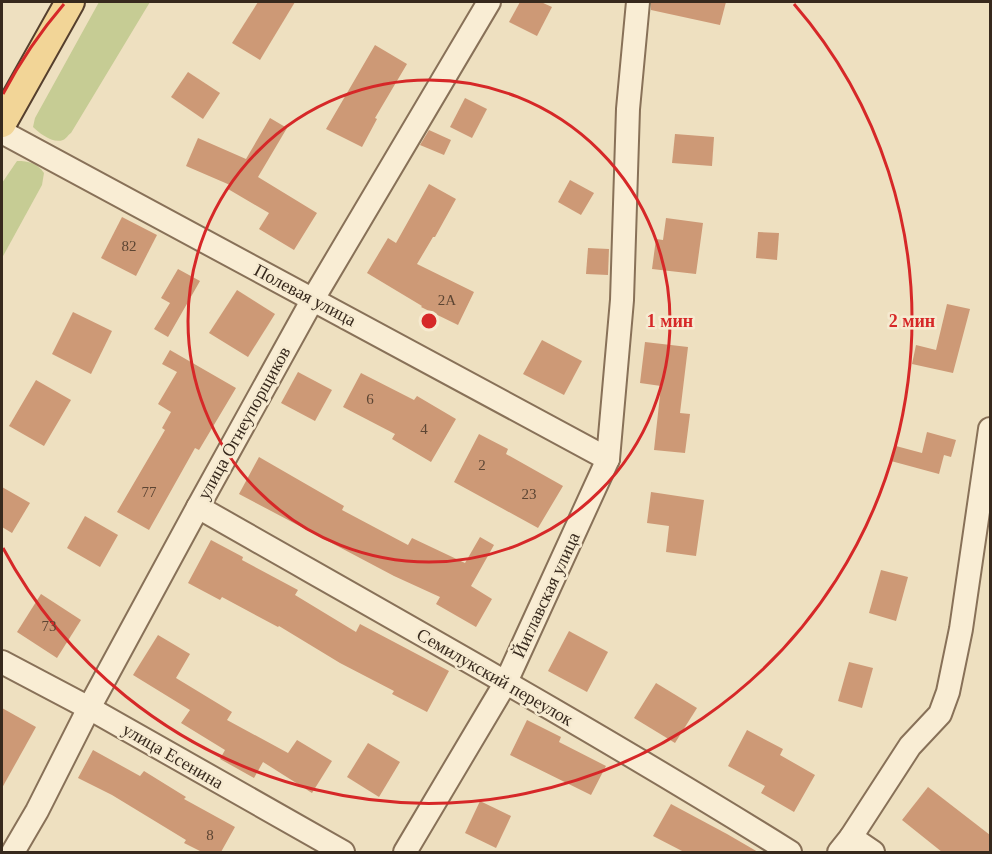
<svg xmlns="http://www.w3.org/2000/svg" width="992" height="854" viewBox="0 0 992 854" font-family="'Times New Roman',serif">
  <rect width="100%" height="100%" fill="#eee0c0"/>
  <!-- green -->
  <g fill="#c6cc94">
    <path d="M99,2H150L71,133C68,135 66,139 63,140C53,144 39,133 33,127L35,118Z"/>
    <path d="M17,161C29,161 37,163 44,173L42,185L2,258V183Z"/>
  </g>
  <!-- building -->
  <g fill="#cd9976">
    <polygon points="258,2 295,2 260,60 232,43"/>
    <polygon points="520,2 541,2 552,7 537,36 509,22"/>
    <polygon points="651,2 726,2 720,25 651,10"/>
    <polygon points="375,45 407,64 375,118 377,119 362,147 326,129"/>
    <polygon points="188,72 220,93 203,119 171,97"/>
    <polygon points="465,98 487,109 472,138 450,127"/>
    <polygon points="270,118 287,128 258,177 317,213 294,250 259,229 269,213 228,189 230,185 186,166 198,138 246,159"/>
    <polygon points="429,130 451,140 444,155 420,145"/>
    <polygon points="675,134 714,137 712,166 672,163"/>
    <polygon points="570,180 594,193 581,215 558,202"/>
    <polygon points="429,184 456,199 435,237 433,237 417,264 474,292 458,325 421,307 422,306 367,273 388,238 396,243"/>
    <polygon points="122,217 157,235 136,276 101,258"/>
    <polygon points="666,218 703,223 696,274 652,269 656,239 663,240"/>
    <polygon points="758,232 779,233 777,260 756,258"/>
    <polygon points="588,248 609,249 608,275 586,274"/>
    <polygon points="178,269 200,281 168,337 154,329 170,303 161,298"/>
    <polygon points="237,290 275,314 248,357 209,333"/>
    <polygon points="947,304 970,309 953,373 912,364 916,345 936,350"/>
    <polygon points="73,312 112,331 91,374 52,354"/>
    <polygon points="542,340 582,361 564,395 523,374"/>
    <polygon points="645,342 688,347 680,413 690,414 685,453 654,450 661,386 640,383"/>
    <polygon points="170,350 236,388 199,450 195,448 149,530 117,512 165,430 162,428 171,412 158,404 177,372 162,364"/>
    <polygon points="298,372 332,390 315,421 281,403"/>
    <polygon points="361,373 414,400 417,396 456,419 431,462 392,439 395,434 343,407"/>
    <polygon points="36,380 71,400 44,446 9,426"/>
    <polygon points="927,432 956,440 951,457 944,455 939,474 891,461 896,446 922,453"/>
    <polygon points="479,434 508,449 506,454 563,486 538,528 454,482"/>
    <polygon points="259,457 344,506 342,510 408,545 412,538 465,563 480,537 494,545 471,586 492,599 476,627 436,604 440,597 394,576 239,494"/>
    <polygon points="2,487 30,503 12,533 2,527"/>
    <polygon points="651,492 704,500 696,556 666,552 669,526 647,523"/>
    <polygon points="85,516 118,535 100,567 67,548"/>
    <polygon points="211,540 243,557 242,560 298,590 295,595 356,632 360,624 449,671 427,712 392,694 394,691 340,663 279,626 278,627 222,597 220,600 188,583"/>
    <polygon points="881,570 908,577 896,621 869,613"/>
    <polygon points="41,594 81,620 57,658 17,632"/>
    <polygon points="569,631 608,652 587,692 548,671"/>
    <polygon points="158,635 190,654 176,678 232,712 227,720 288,753 297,740 332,761 312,793 263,762 254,778 220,759 225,750 181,723 190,710 133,675"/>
    <polygon points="849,662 873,668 862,708 838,701"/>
    <polygon points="656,683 697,708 675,743 634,718"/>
    <polygon points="2,708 36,727 2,788"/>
    <polygon points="527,720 561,737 559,742 606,766 591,795 510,755"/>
    <polygon points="747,730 783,749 780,755 815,775 794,812 761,793 765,786 728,766"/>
    <polygon points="368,743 400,762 379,797 347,777"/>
    <polygon points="93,750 140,776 144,771 186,797 184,799 235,827 221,852 202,852 184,843 186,840 112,795 78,778"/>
    <polygon points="928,787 990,835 990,852 942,852 902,820"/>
    <polygon points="480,801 511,816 496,848 465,833"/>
    <polygon points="671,804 727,834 758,852 684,852 653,836"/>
  </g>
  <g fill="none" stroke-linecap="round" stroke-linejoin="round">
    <defs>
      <g id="minor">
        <polyline points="2,132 608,459"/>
        <path d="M198,507C396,620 596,731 790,852"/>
        <polyline points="2,662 89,708 343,852"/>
        <polyline points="851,837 873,852"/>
        <polyline points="13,852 37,811 89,708 198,507 313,299 489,2"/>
        <polyline points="405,852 506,682 608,459 622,300 628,109 638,2"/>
        <polyline points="839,852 851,837 910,746 940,714 948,692 961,629 990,429"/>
      </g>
      <polyline id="major" points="2,123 70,2"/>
    </defs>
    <!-- minor casing -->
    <use href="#minor" stroke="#887158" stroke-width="26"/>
    <!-- major casing -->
    <use href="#major" stroke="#553f2d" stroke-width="32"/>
    <!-- minor -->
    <use href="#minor" stroke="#f9edd4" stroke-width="22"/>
    <!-- major -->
    <use href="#major" stroke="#f2d597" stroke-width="28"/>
  </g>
  <!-- distance rings -->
  <g fill="none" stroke="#d62828" stroke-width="3">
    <circle cx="429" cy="321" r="241"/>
    <path d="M3 94A483 483 0 0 1 64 4M794 4A483 483 0 1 1 3 548"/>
  </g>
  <g text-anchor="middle" stroke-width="5" stroke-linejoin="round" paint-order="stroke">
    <!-- number labels -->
    <g font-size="15" fill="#5c4533">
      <text x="129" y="251">82</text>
      <text x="447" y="305">2А</text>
      <text x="370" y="404">6</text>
      <text x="424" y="434">4</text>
      <text x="482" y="470">2</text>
      <text x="149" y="497">77</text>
      <text x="529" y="499">23</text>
      <text x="49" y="631">73</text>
      <text x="210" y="840">8</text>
    </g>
    <!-- street labels -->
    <g font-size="18" fill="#37291d" stroke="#f6ead0">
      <text transform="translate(305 295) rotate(28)" y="6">Полевая улица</text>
      <text transform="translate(244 423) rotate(-61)" y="6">улица Огнеупорщиков</text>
      <text transform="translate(546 595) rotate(-65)" y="6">Йиглавская улица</text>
      <text transform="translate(495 677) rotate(30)" y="6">Семилукский переулок</text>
      <text transform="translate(173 756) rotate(30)" y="6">улица Есенина</text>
    </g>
  </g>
  <circle cx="429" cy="321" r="9" fill="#d62828" stroke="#f6ead0" stroke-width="3"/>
  <g font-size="18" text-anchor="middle" font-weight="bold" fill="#d62828" stroke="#f6ead0" stroke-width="5" stroke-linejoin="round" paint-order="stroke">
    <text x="670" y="327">1 мин</text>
    <text x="912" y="327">2 мин</text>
  </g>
  <!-- border -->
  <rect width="992" height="854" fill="none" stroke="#37291d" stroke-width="6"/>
</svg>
